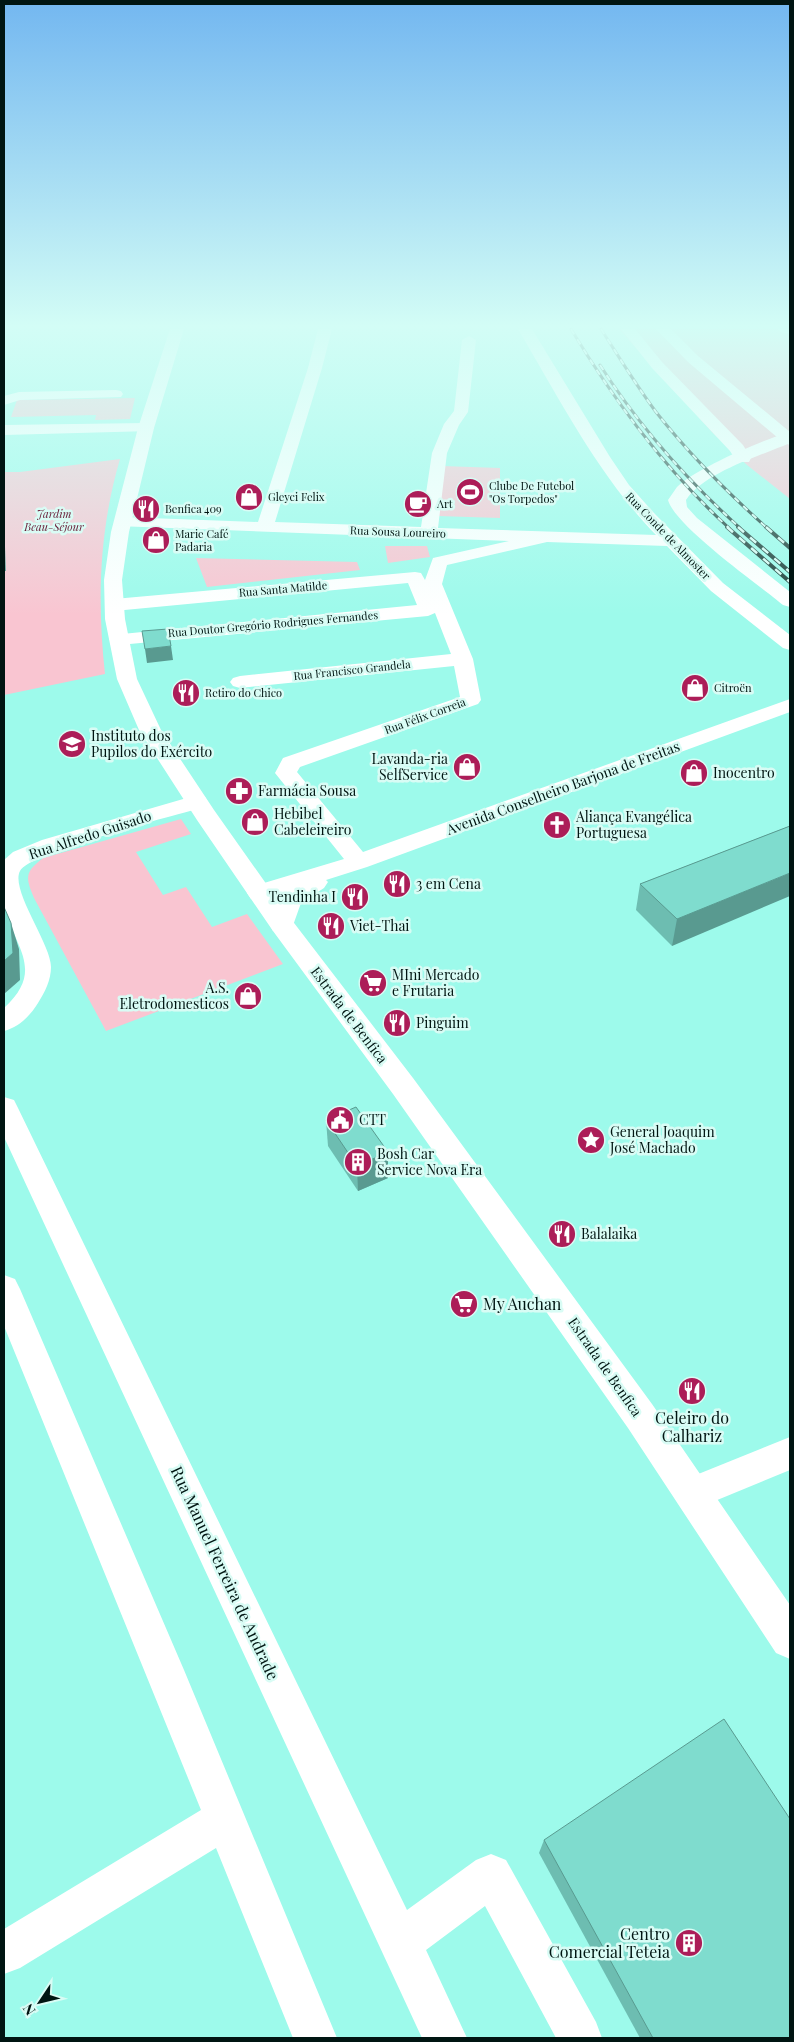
<svg xmlns="http://www.w3.org/2000/svg" width="794" height="2042" viewBox="0 0 794 2042" font-family="'Playfair Display',serif">
  <rect width="100%" height="100%" fill="#9dfaeb"/>
  <!-- green -->
  <g fill="#f9c5d1">
    <polygon points="619,329 790,329 790,499 747,465 712,432"/>
    <polygon points="135,398 130,419 95,420 96,415 11,417 17,400"/>
    <path d="M120,459C99,531 97,600 105,674L4,695V472H20Z"/>
    <polygon points="442,466 500,468 500,518 438,516"/>
    <polygon points="385,546 427,546 430,557 388,563"/>
    <polygon points="196,558 357,562 360,570 207,587"/>
    <path d="M181,819L191,834L136,852L163,895L186,887L212,927L247,914L283,964L106,1031L34,898C25,877 25,872 43,858Z"/>
  </g>
  <g fill="none" stroke-linecap="round" stroke-linejoin="round">
    <!-- minor -->
    <g fill="#fff" fill-rule="evenodd">
      <path d="M318,329H332L322,368L275,522L421,527L432,453L444,424L454,411L462,340L469,336L476,340L468,412L459,425L447,453L438,528L656,535C598,475 560,400 518,329H532L610,457L629,485L654,513L723,583L790,635V650L783,648L711,591L667,546L547,542L447,565L442,584L473,659L481,700L478,704L300,767L297,772L363,852L790,699V712L367,867L326,880L328,882L324,888L301,903L291,931L282,933L273,931L270,925L281,894L259,901L251,899L247,893L251,887L344,859L275,773L283,758L460,697L454,666L240,688L233,686L230,682L233,678L240,676L451,654L435,613L428,616L119,645L112,643L109,639L112,635L417,605L408,583L114,611L107,609L105,605L107,601L114,599L415,572L421,573L425,580L433,558L509,541L117,526L115,522L117,518L123,517L258,522L308,368Z"/>
      <polygon points="116,390 121,391 123,394 121,397 20,400 4,405 4,396 19,392"/>
      <polygon points="146,423 151,425 154,428 151,431 4,435 4,425"/>
      <path d="M197,795L205,797L208,802L205,807C176,815 30,852 20,871C10,890 51,944 51,967C51,980 45,992 38,1003C30,1016 19,1027 4,1031V1008C44,971 17,950 5,910C1,897 4,873 4,860L13,852L42,840Z"/>
      <polygon points="4,1097 14,1100 18,1108 407,1910 476,1860 491,1854 506,1860 596,2022 602,2038 556,2038 485,1906 426,1950 467,2038 422,2038 4,1137"/>
      <polygon points="4,1275 15,1279 20,1289 184,1670 337,2038 293,2038 216,1848 20,1968 4,1974 4,1929 201,1810 4,1326"/>
      <polygon points="790,1437 790,1470 693,1510 681,1505 675,1493 681,1481"/>
    </g>
    <!-- tertiary -->
    <g fill="#fff" fill-rule="evenodd">
      <polygon points="170,329 184,329 154,428 129,532 122,580 125,619 137,679 161,730 214,810 291,919 413,1078 652,1404 790,1605 790,1659 776,1653 628,1428 393,1094 273,931 197,820 139,730 117,679 105,619 104,580 111,532 138,428"/>
      <path d="M790,432V443C760,456 705,472 686,500L687,507L697,518L790,592V607L783,605C759,585 675,526 668,500C671,496 674,491 677,487C695,469 764,439 790,432Z"/>
    </g>
    <!-- trunk -->
    <g fill="#fff" fill-rule="evenodd">
      <polygon points="621,329 635,329 662,362 743,445 751,458 749,462 737,462 730,451 652,368"/>
      <polygon points="656,329 671,329 698,356 790,432 790,445 784,443 688,362"/>
      <polygon points="778,329 790,329 790,334 780,332"/>
    </g>
    <defs>
      <g id="rail-far1">
        <path d="M571,329C615,402 665,470 729,528"/>
        <path d="M601,329C619,357 636,385 656,412C689,454 727,492 767,528"/>
        <path d="M600,365C639,426 686,479 740,528"/>
      </g>
      <g id="rail">
        <polyline points="727,527 790,582"/>
        <polyline points="738,527 790,572"/>
        <polyline points="766,527 790,548"/>
      </g>
    </defs>
    <!-- rail-far1 casing -->
    <use href="#rail-far1" stroke="#1d3f3a" stroke-width="3"/>
    <!-- rail casing -->
    <use href="#rail" stroke="#1d3f3a" stroke-width="4"/>
    <!-- rail-far1 -->
    <use href="#rail-far1" stroke="#d9fcf5" stroke-width="2" stroke-dasharray="6" stroke-linecap="butt"/>
    <!-- rail -->
    <use href="#rail" stroke="#d9fcf5" stroke-width="2.5" stroke-dasharray="8" stroke-linecap="butt"/>
  </g>
  <!-- wall -->
  <g fill="#6dbdb1">
    <polygon points="790,826 672,946 636,910 640,884"/>
    <polygon points="326,1120 388,1152 388,1178 358,1191 328,1146"/>
    <polygon points="544,1840 789,2038 640,2038 539,1853"/>
  </g>
  <!-- shaded-wall -->
  <g fill="#599a90">
    <polygon points="4,522 6,571 4,571"/>
    <polygon points="171,646 173,660 147,663 145,649"/>
    <polygon points="790,873 790,896 672,946 677,919"/>
    <polygon points="11,923 19,949 20,980 4,994 4,961"/>
    <polygon points="388,1152 388,1178 358,1191 357,1166"/>
  </g>
  <!-- building -->
  <g fill="#7fdcce" stroke="#599a90">
    <polygon points="168,629 171,646 145,649 142,631"/>
    <polygon points="790,826 790,873 677,919 640,884"/>
    <polygon points="4,907 11,923 13,953 4,961"/>
    <polygon points="356,1107 388,1152 357,1166 326,1120"/>
    <polygon points="724,1719 790,1819 790,2037 789,2038 653,2038 544,1840"/>
  </g>
  <!-- sky -->
  <linearGradient id="sky" x2="0" y2="1"><stop stop-color="#73b7f0"/><stop offset="0.53" stop-color="#d3fdf6"/><stop offset="1" stop-color="#d3fdf6" stop-opacity="0"/></linearGradient>
  <rect width="794" height="615" fill="url(#sky)"/>
  <!-- icons -->
  <defs>
    <symbol id="stadium-disc" viewBox="-11 -11 22 22"><circle r="9.5" fill="#ac1d58" stroke="#d9fcf5"/><path d="M0-5a6.5 5 0 1 0 0 10a6.5 5 0 1 0 0-10ZM-3.5-1.8h7v3.6h-7Z" fill="#fff"/></symbol>
    <symbol id="shop-disc" viewBox="-11 -11 22 22"><circle r="9.5" fill="#ac1d58" stroke="#d9fcf5"/><path d="M-5-2.5h2.3a2.7 3.5 0 0 1 5.4 0H5L5.5 6h-11ZM-1.5-2.5h3a1.5 2.3 0 0 0-3 0Z" fill="#fff"/></symbol>
    <symbol id="cafe-disc" viewBox="-11 -11 22 22"><circle r="9.5" fill="#ac1d58" stroke="#d9fcf5"/><path d="M-5.5-4.5H6V0H3Q3 3.5 0 3.5H-2.5Q-5.5 3.5-5.5 0ZM3-3.2v2h1.7v-2ZM-6 4.5H4V6H-6Z" fill="#fff"/></symbol>
    <symbol id="restaurant-disc" viewBox="-11 -11 22 22"><circle r="9.5" fill="#ac1d58" stroke="#d9fcf5"/><path d="M-5-6h1v4h1v-4h1v4h1v-4h1v5L-1.5 .5V6h-2V.5L-5-1ZM5-6V6H3V1.5H1.5Q1.5-4 5-6Z" fill="#fff"/></symbol>
    <symbol id="school-disc" viewBox="-11 -11 22 22"><circle r="9.5" fill="#ac1d58" stroke="#d9fcf5"/><path d="M0-5L7-2L0 1L-7-2ZM-4 1L0 2.5L4 1V4Q0 6-4 4Z" fill="#fff"/></symbol>
    <symbol id="pharmacy-disc" viewBox="-11 -11 22 22"><circle r="9.5" fill="#ac1d58" stroke="#d9fcf5"/><path d="M-2-6h4v4h4v4h-4v4h-4v-4h-4v-4h4Z" fill="#fff"/></symbol>
    <symbol id="church-disc" viewBox="-11 -11 22 22"><circle r="9.5" fill="#ac1d58" stroke="#d9fcf5"/><path d="M-1.2-6h2.4v3.5h3.3v2.4h-3.3V6h-2.4V-.1h-3.3v-2.4h3.3Z" fill="#fff"/></symbol>
    <symbol id="supermarket-disc" viewBox="-11 -11 22 22"><circle r="9.5" fill="#ac1d58" stroke="#d9fcf5"/><path d="M-6-5.5h2.5l.6 2H6L4.5 2H-2.5L-4.4-4H-6ZM-1.5 3.2a1.3 1.3 0 1 0 .1 0ZM3 3.2a1.3 1.3 0 1 0 .1 0Z" fill="#fff"/></symbol>
    <symbol id="civic-disc" viewBox="-11 -11 22 22"><circle r="9.5" fill="#ac1d58" stroke="#d9fcf5"/><path d="M-.6-6.5H3V-4.5H.6V-3L4-1V1h2V6H-6V1h2V-1L-.6-3ZM-1.2 2.5V6h2.4V2.5Z" fill="#fff"/></symbol>
    <symbol id="sight-disc" viewBox="-11 -11 22 22"><circle r="9.5" fill="#ac1d58" stroke="#d9fcf5"/><path d="M0-6L1.8-2.2L6-1.7L2.9 1.2L3.7 5.4L0 3.3L-3.7 5.4L-2.9 1.2L-6-1.7L-1.8-2.2Z" fill="#fff"/></symbol>
    <symbol id="building-disc" viewBox="-11 -11 22 22"><circle r="9.5" fill="#ac1d58" stroke="#d9fcf5"/><path d="M-4-6H4V6H1V3H-1V6H-4ZM-2.5-4.3h1.7v1.8h-1.7ZM.8-4.3h1.7v1.8H.8ZM-2.5-1h1.7V.8h-1.7ZM.8-1h1.7V.8H.8Z" fill="#fff"/></symbol>
  </defs>
  <g fill-rule="evenodd">
    <use href="#stadium-disc" x="454" y="476" width="32" height="32"/>
    <use href="#shop-disc" x="233" y="481" width="32" height="32"/>
    <use href="#cafe-disc" x="402" y="488" width="32" height="32"/>
    <use href="#restaurant-disc" x="130" y="493" width="32" height="32"/>
    <use href="#shop-disc" x="140" y="524" width="32" height="32"/>
    <use href="#shop-disc" x="679" y="672" width="32" height="32"/>
    <use href="#restaurant-disc" x="170" y="677" width="32" height="32"/>
    <use href="#school-disc" x="56" y="728" width="32" height="32"/>
    <use href="#shop-disc" x="451" y="751" width="32" height="32"/>
    <use href="#shop-disc" x="678" y="757" width="32" height="32"/>
    <use href="#pharmacy-disc" x="223" y="775" width="32" height="32"/>
    <use href="#shop-disc" x="239" y="806" width="32" height="32"/>
    <use href="#church-disc" x="541" y="809" width="32" height="32"/>
    <use href="#restaurant-disc" x="381" y="868" width="32" height="32"/>
    <use href="#restaurant-disc" x="339" y="881" width="32" height="32"/>
    <use href="#restaurant-disc" x="315" y="910" width="32" height="32"/>
    <use href="#supermarket-disc" x="357" y="967" width="32" height="32"/>
    <use href="#shop-disc" x="232" y="980" width="32" height="32"/>
    <use href="#restaurant-disc" x="381" y="1007" width="32" height="32"/>
    <use href="#civic-disc" x="324" y="1104" width="32" height="32"/>
    <use href="#sight-disc" x="575" y="1124" width="32" height="32"/>
    <use href="#building-disc" x="342" y="1146" width="32" height="32"/>
    <use href="#restaurant-disc" x="546" y="1218" width="32" height="32"/>
    <use href="#supermarket-disc" x="448" y="1288" width="32" height="32"/>
    <use href="#restaurant-disc" x="676" y="1375" width="32" height="32"/>
    <use href="#building-disc" x="673" y="1927" width="32" height="32"/>
  </g>
  <g text-anchor="middle" stroke-width="5" stroke-linejoin="round" paint-order="stroke">
    <!-- far-poi labels -->
    <g font-size="11" fill="#001512" stroke="#d9fcf5" text-anchor="start">
      <text x="489" y="490">Clube De Futebol<tspan x="489" dy="13">"Os Torpedos"</tspan></text>
      <text x="268" y="501">Gleyci Felix</text>
      <text x="437" y="508">Art</text>
      <text x="165" y="513">Benfica 409</text>
      <text x="175" y="538">Marie Café<tspan x="175" dy="13">Padaria</tspan></text>
      <text x="714" y="692">Citroën</text>
      <text x="205" y="697">Retiro do Chico</text>
    </g>
    <!-- far-park labels -->
    <g font-size="11" font-style="italic" fill="#671b36" stroke="#d9fcf5">
      <text x="54" y="518">Jardim<tspan x="54" dy="13">Beau-Séjour</tspan></text>
    </g>
    <!-- far-street labels -->
    <g font-size="11" fill="#001512" stroke="#d9fcf5">
      <text transform="translate(398 532) rotate(2)" y="4">Rua Sousa Loureiro</text>
      <text transform="translate(668 536) rotate(46)" y="4">Rua Conde de Almoster</text>
      <text transform="translate(283 589) rotate(-5)" y="4">Rua Santa Matilde</text>
      <text transform="translate(273 624) rotate(-5)" y="4">Rua Doutor Gregório Rodrigues Fernandes</text>
      <text transform="translate(352 670) rotate(-6)" y="4">Rua Francisco Grandela</text>
      <text transform="translate(425 716) rotate(-20)" y="4">Rua Félix Correia</text>
    </g>
    <!-- poi labels -->
    <g font-size="14" fill="#001512" stroke="#d9fcf5" text-anchor="start">
      <text x="91" y="741">Instituto dos<tspan x="91" dy="16">Pupilos do Exército</tspan></text>
      <text x="448" y="764" text-anchor="end">Lavanda-ria<tspan x="448" dy="16">SelfService</tspan></text>
      <text x="713" y="778">Inocentro</text>
      <text x="258" y="796">Farmácia Sousa</text>
      <text x="274" y="819">Hebibel<tspan x="274" dy="16">Cabeleireiro</tspan></text>
      <text x="576" y="822">Aliança Evangélica<tspan x="576" dy="16">Portuguesa</tspan></text>
      <text x="416" y="889">3 em Cena</text>
      <text x="336" y="902" text-anchor="end">Tendinha I</text>
      <text x="350" y="931">Viet-Thai</text>
      <text x="392" y="980">MIni Mercado<tspan x="392" dy="16">e Frutaria</tspan></text>
      <text x="229" y="993" text-anchor="end">A.S.<tspan x="229" dy="16">Eletrodomesticos</tspan></text>
      <text x="416" y="1028">Pinguim</text>
      <text x="359" y="1125">CTT</text>
      <text x="610" y="1137">General Joaquim<tspan x="610" dy="16">José Machado</tspan></text>
      <text x="377" y="1159">Bosh Car<tspan x="377" dy="16">Service Nova Era</tspan></text>
      <text x="581" y="1239">Balalaika</text>
    </g>
    <!-- street labels -->
    <g font-size="14" fill="#001512" stroke="#d9fcf5">
      <text transform="translate(563 788) rotate(-20)" y="5">Avenida Conselheiro Barjona de Freitas</text>
      <text transform="translate(90 835) rotate(-18)" y="5">Rua Alfredo Guisado</text>
      <text transform="translate(349 1015) rotate(53)" y="5">Estrada de Benfica</text>
      <text transform="translate(605 1367) rotate(55)" y="5">Estrada de Benfica</text>
    </g>
    <!-- near-poi labels -->
    <g font-size="16" fill="#001512" stroke="#d9fcf5" text-anchor="start">
      <text x="483" y="1310">My Auchan</text>
      <text x="692" y="1424" text-anchor="middle">Celeiro do<tspan x="692" dy="18">Calhariz</tspan></text>
      <text x="670" y="1940" text-anchor="end">Centro<tspan x="670" dy="18">Comercial Teteia</tspan></text>
    </g>
    <!-- near-street labels -->
    <g font-size="16" fill="#001512" stroke="#d9fcf5">
      <text transform="translate(225 1573) rotate(65)" y="6">Rua Manuel Ferreira de Andrade</text>
    </g>
  </g>
  <!-- border -->
  <rect width="794" height="2042" fill="none" stroke="#001512" stroke-width="10"/>
  <!-- north arrow -->
  <g transform="translate(40 2002) rotate(235)" stroke="#d9fcf5" stroke-width="4" paint-order="stroke">
  <path d="M0-4L9 19L0 12L-9 19Z" fill="#001512"/>
  <text y="-8" font-size="14" font-weight="bold" text-anchor="middle" fill="#001512">N</text>
  </g>
</svg>
